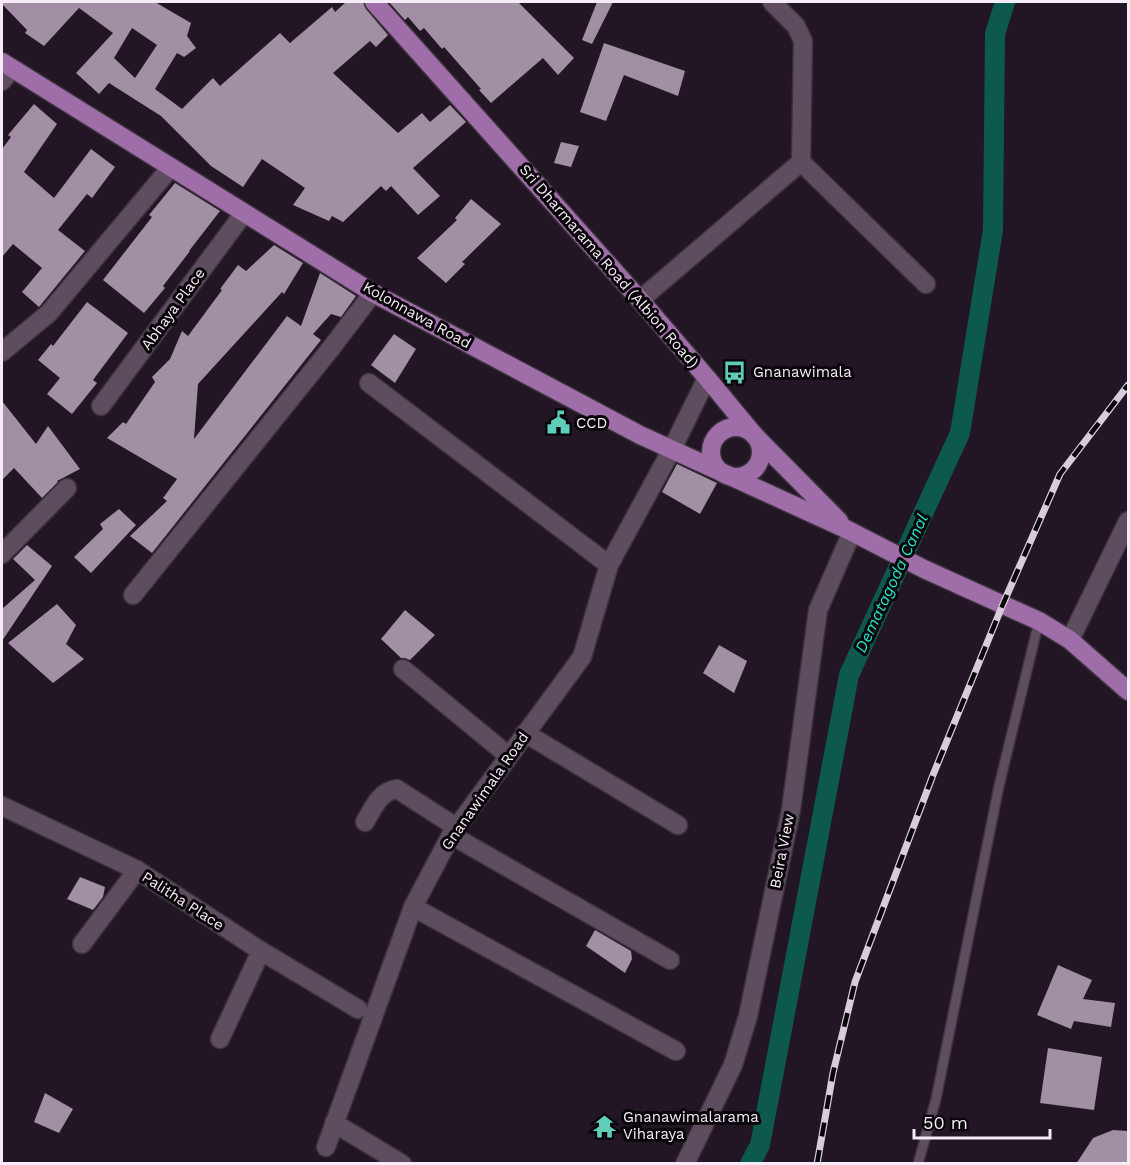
<svg xmlns="http://www.w3.org/2000/svg" width="1130" height="1165" viewBox="0 0 1130 1165" font-family="'Work Sans',sans-serif">
  <rect width="100%" height="100%" fill="#221524"/>
  <g fill="none" stroke-linecap="round" stroke-linejoin="round">
    <!-- canal -->
    <polyline stroke="#0e594d" stroke-width="20" points="750,1164 760,1145 849,675 960,433 993,230 995,34 1005,2"/>
  </g>
  <!-- building -->
  <g fill="#a18fa3" fill-rule="evenodd">
    <path d="M2,2H155L191,23L187,36L196,48L184,57L177,53L155,89L182,109L213,78L220,86L280,33L290,43L332,7L335,12L346,2H363L366,9L388,35L376,47L370,41L333,73L398,133L422,113L430,122L450,105L466,122L413,168L440,196L418,215L391,186L386,191L381,186L343,222L332,216L329,221L293,205L305,188L262,159L243,187L211,166L161,116L109,83L99,94L76,73L113,33L79,8L44,46L25,33L27,30L2,4ZM132,28L157,45L135,78L114,58Z"/>
    <polygon points="389,2 518,2 574,58 558,75 543,58 491,103 479,90 481,89 444,47 442,49 424,28 420,31 408,17 405,20"/>
    <polygon points="597,2 613,2 592,44 582,40"/>
    <polygon points="604,43 685,71 678,96 624,75 606,121 580,112"/>
    <polygon points="34,104 57,124 24,172 54,198 91,149 115,167 92,198 87,194 58,230 85,251 39,307 22,292 42,268 13,244 2,257 2,149 11,137 8,135"/>
    <polygon points="561,142 579,146 571,167 554,163"/>
    <polygon points="175,183 220,211 189,251 190,251 163,286 165,288 144,313 103,280 152,217 149,215"/>
    <polygon points="471,199 501,224 462,262 465,264 446,283 417,258 457,220 455,218"/>
    <polygon points="274,245 303,263 284,294 282,292 198,384 194,439 287,316 301,326 320,273 356,296 341,317 331,314 313,334 321,340 152,553 130,536 167,501 163,498 177,479 107,438 123,422 126,424 155,382 152,377 170,359 182,331 188,336 222,290 220,289 238,265 246,271"/>
    <polygon points="87,302 128,333 93,380 97,383 72,414 47,394 60,378 38,360 51,344 53,346"/>
    <polygon points="394,334 416,349 395,383 371,365"/>
    <polygon points="2,401 36,444 48,426 80,469 57,481 58,482 42,498 14,468 2,480"/>
    <polygon points="677,464 717,483 700,514 662,492"/>
    <polygon points="119,509 136,525 91,573 74,557 103,529 100,524"/>
    <polygon points="27,545 52,566 2,641 2,609 35,580 13,559"/>
    <polygon points="57,604 76,625 66,644 84,659 53,683 8,643"/>
    <polygon points="405,610 435,635 410,660 405,658 401,658 381,639"/>
    <polygon points="719,645 747,661 734,693 703,673"/>
    <polygon points="80,877 105,887 103,897 93,910 67,899"/>
    <polygon points="595,930 631,951 632,959 625,973 586,946"/>
    <polygon points="1058,965 1092,980 1083,999 1115,1003 1111,1027 1074,1021 1071,1029 1037,1015"/>
    <polygon points="1048,1048 1102,1057 1094,1110 1040,1103"/>
    <polygon points="45,1093 73,1109 59,1133 34,1122"/>
    <polygon points="1113,1130 1128,1131 1128,1164 1076,1164 1093,1138"/>
  </g>
  <g fill="none" stroke-linecap="round" stroke-linejoin="round">
    <defs>
      <polyline id="service" points="918,1164 936,1099 999,786 1039,621"/>
      <g id="minor">
        <polyline points="2,81 12,69"/>
        <polyline points="801,162 926,284"/>
        <polyline points="2,352 49,313 171,167"/>
        <polyline points="369,383 609,565"/>
        <polyline points="101,406 244,213"/>
        <polyline points="2,554 67,488"/>
        <polyline points="133,595 332,347 373,293"/>
        <polyline points="403,669 509,756"/>
        <polyline points="525,733 678,825"/>
        <polyline points="2,806 137,870 261,951 358,1009"/>
        <path d="M365,822C373,808 380,791 397,789L456,827"/>
        <polyline points="451,835 670,960"/>
        <polyline points="413,907 676,1051"/>
        <polyline points="82,944 137,870"/>
        <polyline points="220,1039 261,951"/>
        <polyline points="334,1123 402,1164"/>
        <polyline points="326,1147 413,907 451,835 582,657 609,565 672,449 707,378"/>
        <polyline points="685,1164 733,1065 748,1016 791,810 818,610 852,532"/>
      </g>
      <g id="tertiary">
        <polyline points="640,300 801,162 803,41 796,26 772,2"/>
        <polyline points="1070,640 1128,521"/>
      </g>
      <g id="primary">
        <polyline points="374,2 640,300 707,378 755,436 839,521"/>
        <polyline points="2,62 373,293 640,435 846,529 924,569 1039,621 1070,640 1128,691"/>
        <circle cx="736" cy="452" r="25"/>
      </g>
    </defs>
    <!-- service casing -->
    <use href="#service" stroke="#3a313c" stroke-width="12"/>
    <!-- minor casing -->
    <use href="#minor" stroke="#3a313c" stroke-width="21"/>
    <!-- tertiary casing -->
    <use href="#tertiary" stroke="#3a313c" stroke-width="21"/>
    <!-- primary casing -->
    <use href="#primary" stroke="#3a313c" stroke-width="21"/>
    <!-- service -->
    <use href="#service" stroke="#5d4d5f" stroke-width="9"/>
    <!-- minor -->
    <use href="#minor" stroke="#5d4d5f" stroke-width="18"/>
    <!-- tertiary -->
    <use href="#tertiary" stroke="#5d4d5f" stroke-width="18"/>
    <!-- primary -->
    <use href="#primary" stroke="#9f6da7" stroke-width="18"/>
    <defs>
      <polyline id="rail" points="817,1164 833,1073 855,982 933,775 1003,604 1060,474 1128,385"/>
    </defs>
    <!-- rail casing -->
    <use href="#rail" stroke="#d7ccd8" stroke-width="7"/>
    <!-- rail -->
    <use href="#rail" stroke="#080409" stroke-width="4.5" stroke-dasharray="14" stroke-linecap="butt"/>
  </g>
  <!-- icons -->
  <defs>
    <symbol id="bus-bare" viewBox="-9 -9 18 18"><path d="M-5-6H5V4H4V6H2V4H-2V6H-4V4H-5ZM-3.5-4V0h7V-4ZM-3.5 1.2v1.5H-2V1.2ZM2 1.2v1.5H3.5V1.2Z" fill="#5eceb8" stroke="#080409" stroke-width="2.5" paint-order="stroke"/></symbol>
    <symbol id="civic-bare" viewBox="-9 -9 18 18"><path d="M-.6-6.5H3V-4.5H.6V-3L4-1V1h2V6H-6V1h2V-1L-.6-3ZM-1.2 2.5V6h2.4V2.5Z" fill="#5eceb8" stroke="#080409" stroke-width="2.5" paint-order="stroke"/></symbol>
    <symbol id="temple-bare" viewBox="-9 -9 18 18"><path d="M0-6L5-2H3V0L6.5 2.5H4V6H1.5V3h-3V6H-4V2.5H-6.5L-3 0V-2H-5Z" fill="#5eceb8" stroke="#080409" stroke-width="2.5" paint-order="stroke"/></symbol>
  </defs>
  <g fill-rule="evenodd">
    <use href="#bus-bare" x="718" y="356" width="33" height="33"/>
    <use href="#civic-bare" x="542" y="406" width="33" height="33"/>
    <use href="#temple-bare" x="588" y="1110" width="33" height="33"/>
  </g>
  <g text-anchor="middle" stroke-width="6" stroke-linejoin="round" paint-order="stroke">
    <!-- street labels -->
    <g font-size="15" fill="#f6ecf7" stroke="#080409">
      <text transform="translate(609 266) rotate(49)" y="5">Sri Dharmarama Road (Albion Road)</text>
      <text transform="translate(173 309) rotate(-54)" y="5">Abhaya Place</text>
      <text transform="translate(417 315) rotate(29)" y="5">Kolonnawa Road</text>
      <text transform="translate(485 791) rotate(-55)" y="5">Gnanawimala Road</text>
      <text transform="translate(782 851) rotate(-79)" y="5">Beira View</text>
      <text transform="translate(183 901) rotate(33)" y="5">Palitha Place</text>
    </g>
    <!-- poi labels -->
    <g font-size="15" fill="#f6ecf7" stroke="#080409" text-anchor="start">
      <text x="753" y="377">Gnanawimala</text>
      <text x="576" y="428">CCD</text>
      <text x="623" y="1122">Gnanawimalarama<tspan x="623" dy="17">Viharaya</tspan></text>
    </g>
    <!-- water labels -->
    <g font-size="16" font-style="italic" fill="#20eacc" stroke="#080409">
      <text transform="translate(891 583) rotate(-65)" y="6">Dematagoda Canal</text>
    </g>
  </g>
  <!-- border -->
  <rect width="1130" height="1165" fill="none" stroke="#f6ecf7" stroke-width="6"/>
  <!-- scale -->
  <path d="M914 1129v9h136v-9" fill="none" stroke="#f6ecf7" stroke-width="3"/>
  <text x="923" y="1129" font-size="18" fill="#f6ecf7" stroke="#080409" stroke-width="4.5" paint-order="stroke">50 m</text>
</svg>
